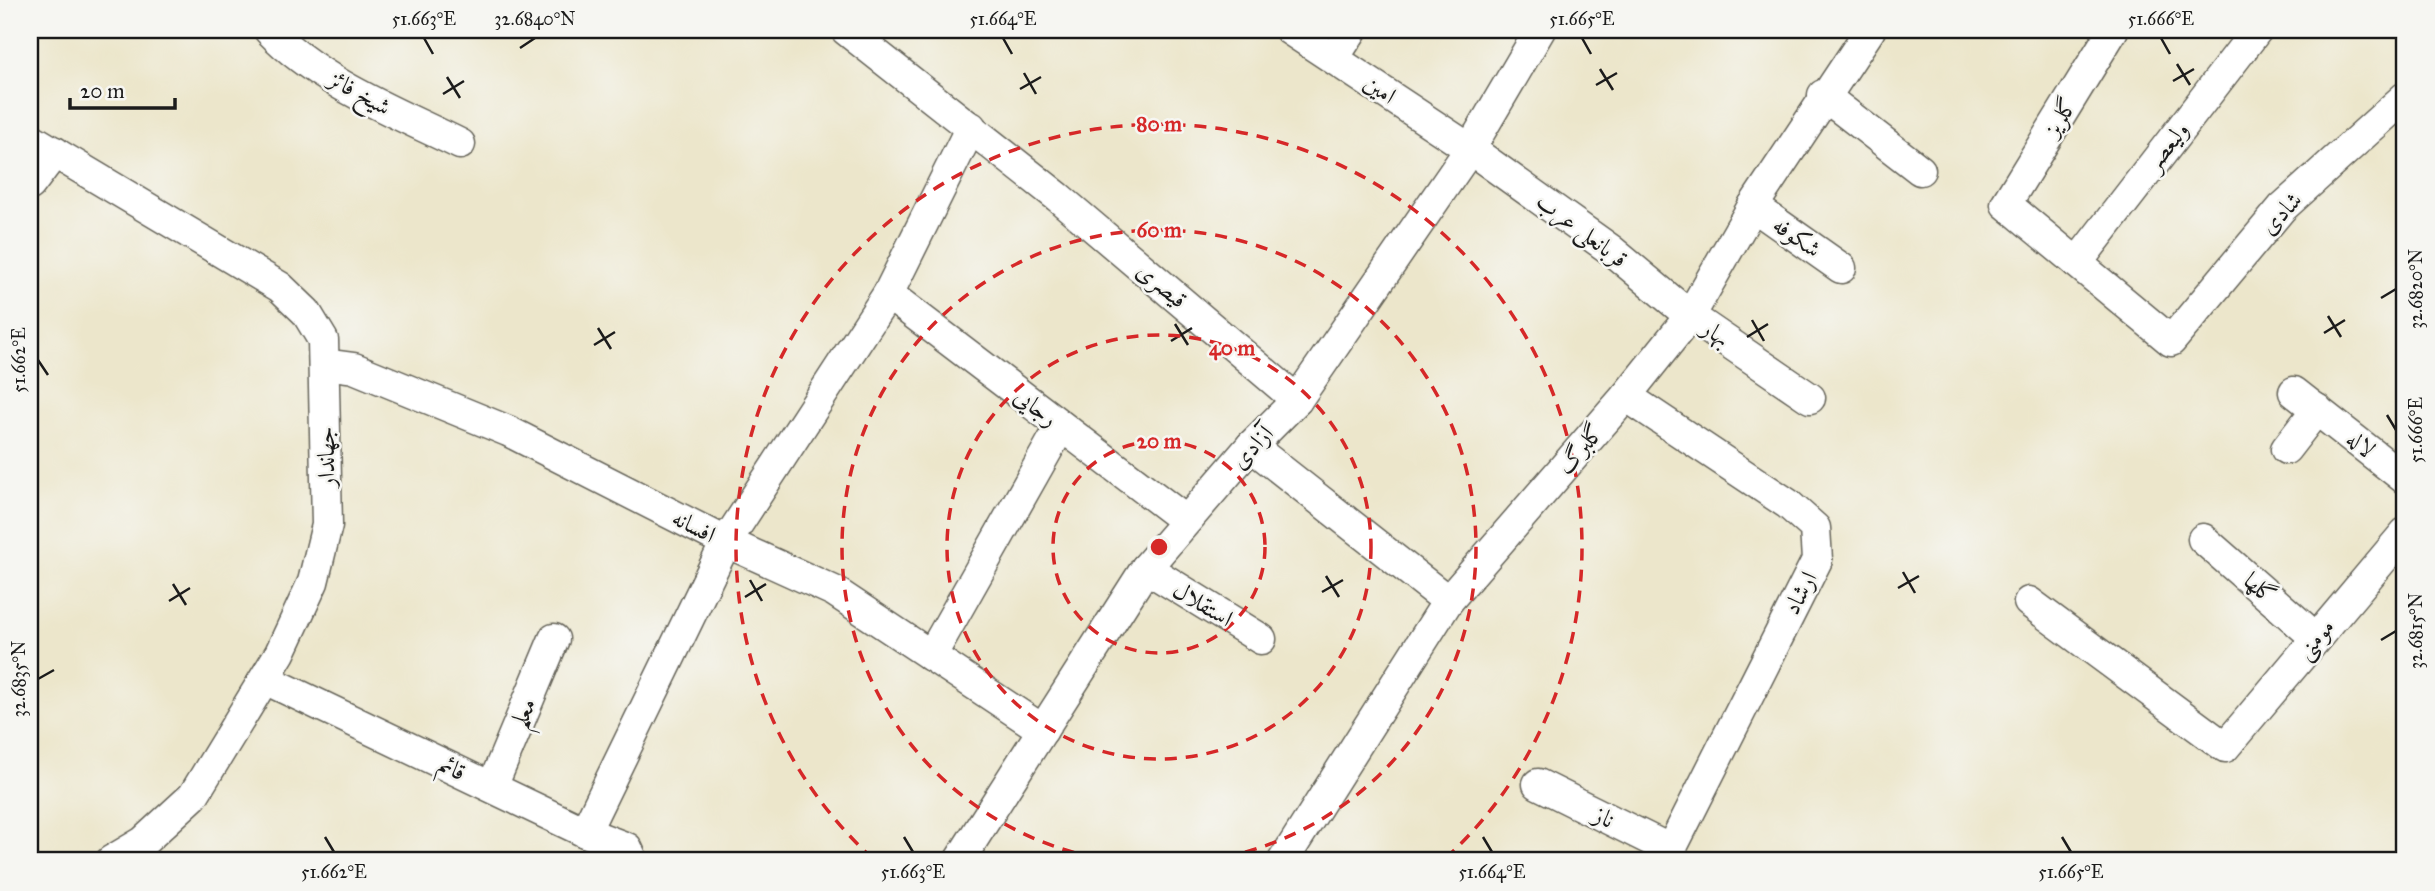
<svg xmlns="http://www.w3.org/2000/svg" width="2435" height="891" viewBox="0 0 2435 891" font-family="'IM FELL Great Primer',Amiri,serif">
  <rect width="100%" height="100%" fill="#f6f6f2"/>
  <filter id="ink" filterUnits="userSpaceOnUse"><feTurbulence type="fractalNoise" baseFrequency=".0143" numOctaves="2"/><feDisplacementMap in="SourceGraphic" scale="14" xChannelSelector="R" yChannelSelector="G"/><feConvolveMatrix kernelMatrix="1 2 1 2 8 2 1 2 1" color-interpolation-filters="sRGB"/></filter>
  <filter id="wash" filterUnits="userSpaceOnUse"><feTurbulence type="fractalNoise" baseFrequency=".00686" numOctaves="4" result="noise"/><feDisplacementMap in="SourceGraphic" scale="28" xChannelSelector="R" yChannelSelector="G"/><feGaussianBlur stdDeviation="1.57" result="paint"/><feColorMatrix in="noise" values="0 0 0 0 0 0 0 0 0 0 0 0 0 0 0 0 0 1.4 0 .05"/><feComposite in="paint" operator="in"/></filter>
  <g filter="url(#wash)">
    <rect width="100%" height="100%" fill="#ece6cb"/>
  </g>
  <g filter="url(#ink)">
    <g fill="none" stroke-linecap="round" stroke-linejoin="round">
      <defs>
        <g id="minor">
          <path d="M269,30C320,83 395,112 460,144"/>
          <polyline points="846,30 1058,197 1297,400"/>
          <polyline points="1290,30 1470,149 1611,250 1690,316 1810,398"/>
          <polyline points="2113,30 2006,204 2171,341 2282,208 2405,97"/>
          <polyline points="1334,58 1352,30"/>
          <polyline points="1823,95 1920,170"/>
          <polyline points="30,138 280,287 306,312 323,340 327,525 313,582 280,653 193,796 143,842 111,861"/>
          <polyline points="30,185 55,152"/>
          <polyline points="1753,206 1841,268"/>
          <polyline points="2077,263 2257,30"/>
          <polyline points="888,294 1185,520"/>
          <polyline points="324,364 354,368 508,431 726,542 834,591 1043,730"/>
          <polyline points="2294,392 2405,479"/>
          <polyline points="1626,396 1788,504 1815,528 1817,560 1665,861"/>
          <polyline points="1251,446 1448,601"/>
          <polyline points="2286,449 2317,409"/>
          <polyline points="2203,539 2316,638"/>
          <polyline points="1146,568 1261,639"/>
          <polyline points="2029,602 2225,747 2405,533"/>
          <polyline points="931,656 1061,426"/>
          <polyline points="265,679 585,832 627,848 633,861"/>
          <polyline points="1538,784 1671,850"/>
          <polyline points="492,787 554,639"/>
          <polyline points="585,832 726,542 888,294 971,127"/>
          <polyline points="959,861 1146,568 1251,446 1297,400 1470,149 1540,30"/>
          <polyline points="1283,861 1448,601 1626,396 1690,316 1753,206 1870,30"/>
        </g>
      </defs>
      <!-- minor casing -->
      <use href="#minor" stroke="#656359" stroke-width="33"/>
      <!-- minor -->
      <use href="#minor" stroke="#fff" stroke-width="30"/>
    </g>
  </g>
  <!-- ticks -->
  <path fill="none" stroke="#1c1c1c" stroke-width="2.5" d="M424,38L433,54M1003,38L1012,54M1582,38L1591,54M2161,38L2170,54M520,48L535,38M2177,64L2190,85M1600,69L1613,90M1024,73L1036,94M447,77L460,98M2173,81L2194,69M1596,85L1617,73M1020,89L1041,77M443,94L464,81M2381,298L2396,289M2328,316L2341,337M1752,320L1764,341M1175,324L1188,345M598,328L611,349M2324,333L2345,320M1747,337L1768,324M1171,341L1192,328M594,345L615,332M38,360L48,375M2387,415L2396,430M1903,572L1915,593M1326,576L1339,597M750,580L762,601M173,584L186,605M1898,588L1919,576M1322,592L1343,580M745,597L766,584M169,601L190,588M2381,640L2396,631M38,679L54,670M325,837L334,852M904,837L913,852M1483,837L1492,852M2062,837L2071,852"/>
  <!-- distance rings -->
  <g fill="none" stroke="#d62828" stroke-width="3.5" stroke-dasharray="12 9">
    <circle cx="1159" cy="547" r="106"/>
    <circle cx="1159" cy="547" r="212"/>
    <path d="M1115 861A317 317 0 1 1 1203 861"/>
    <path d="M873 859A423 423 0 1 1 1445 859"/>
  </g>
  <g text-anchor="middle" stroke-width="5" stroke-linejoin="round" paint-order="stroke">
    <!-- street labels -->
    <g font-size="24" fill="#1c1c1c" stroke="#f6f6f2">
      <text transform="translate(1380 89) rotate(34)" y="8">امین</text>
      <text transform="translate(360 93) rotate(29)" y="8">شیخ فائز</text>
      <text transform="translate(2060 117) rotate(-58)" y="8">گلریز</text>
      <text transform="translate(2167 146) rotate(-52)" y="8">ولیعصر</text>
      <text transform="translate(2281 213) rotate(-46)" y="8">شادی</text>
      <text transform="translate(1582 230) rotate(37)" y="8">قربانعلی عرب</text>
      <text transform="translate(1797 237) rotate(35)" y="8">شکوفه</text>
      <text transform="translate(1162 285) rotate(40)" y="8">قیصری</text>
      <text transform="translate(1716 333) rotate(34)" y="8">بهار</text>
      <text transform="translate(1036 407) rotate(37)" y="8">رجایی</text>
      <text transform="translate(2361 444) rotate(38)" y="8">لاله</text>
      <text transform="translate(1252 447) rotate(-47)" y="8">آزادی</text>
      <text transform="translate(1580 449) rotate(-49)" y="8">گلبرگ</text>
      <text transform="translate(326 457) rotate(-91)" y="8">جهاندار</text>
      <text transform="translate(694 526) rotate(27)" y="8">افسانه</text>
      <text transform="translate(2260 588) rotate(41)" y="8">گلها</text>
      <text transform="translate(1800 593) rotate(-62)" y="8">ارشاد</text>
      <text transform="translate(1203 604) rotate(31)" y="8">استقلال</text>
      <text transform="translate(2315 639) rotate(-50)" y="8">مومنی</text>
      <text transform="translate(523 713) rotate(-67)" y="8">معلم</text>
      <text transform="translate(452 768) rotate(26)" y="8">قائم</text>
      <text transform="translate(1604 817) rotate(27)" y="8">ناز</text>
    </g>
  </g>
  <circle cx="1159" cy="547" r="10" fill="#d62828" stroke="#f6f6f2" stroke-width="3.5"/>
  <g font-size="21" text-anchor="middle" font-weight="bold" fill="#d62828" stroke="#f6f6f2" stroke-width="5" stroke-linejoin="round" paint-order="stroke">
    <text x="1159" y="131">80 m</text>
    <text x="1159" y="237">60 m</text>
    <text x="1232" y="355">40 m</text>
    <text x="1159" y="448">20 m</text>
  </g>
  <!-- margin -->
  <rect width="2435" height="891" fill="none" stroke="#f6f6f2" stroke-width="77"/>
  <!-- scale -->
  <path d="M70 98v10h105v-10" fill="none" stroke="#1c1c1c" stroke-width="3.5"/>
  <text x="80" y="98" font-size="21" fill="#1c1c1c" stroke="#f6f6f2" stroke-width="5" paint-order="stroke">20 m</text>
  <rect x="38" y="38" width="2358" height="814" fill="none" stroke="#1c1c1c" stroke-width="2.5"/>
  <g font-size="18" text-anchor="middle" fill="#1c1c1c">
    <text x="424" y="25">51.663°E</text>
    <text x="535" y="25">32.6840°N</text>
    <text x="1003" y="25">51.664°E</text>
    <text x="1582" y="25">51.665°E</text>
    <text x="2161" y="25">51.666°E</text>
    <text transform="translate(2416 289) rotate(-90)" y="6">32.6820°N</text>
    <text transform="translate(19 360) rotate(-90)" y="6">51.662°E</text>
    <text transform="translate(2416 430) rotate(-90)" y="6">51.666°E</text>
    <text transform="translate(2416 631) rotate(-90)" y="6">32.6815°N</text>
    <text transform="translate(19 679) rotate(-90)" y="6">32.6835°N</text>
    <text x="334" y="878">51.662°E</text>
    <text x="913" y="878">51.663°E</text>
    <text x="1492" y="878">51.664°E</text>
    <text x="2071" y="878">51.665°E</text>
  </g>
</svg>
